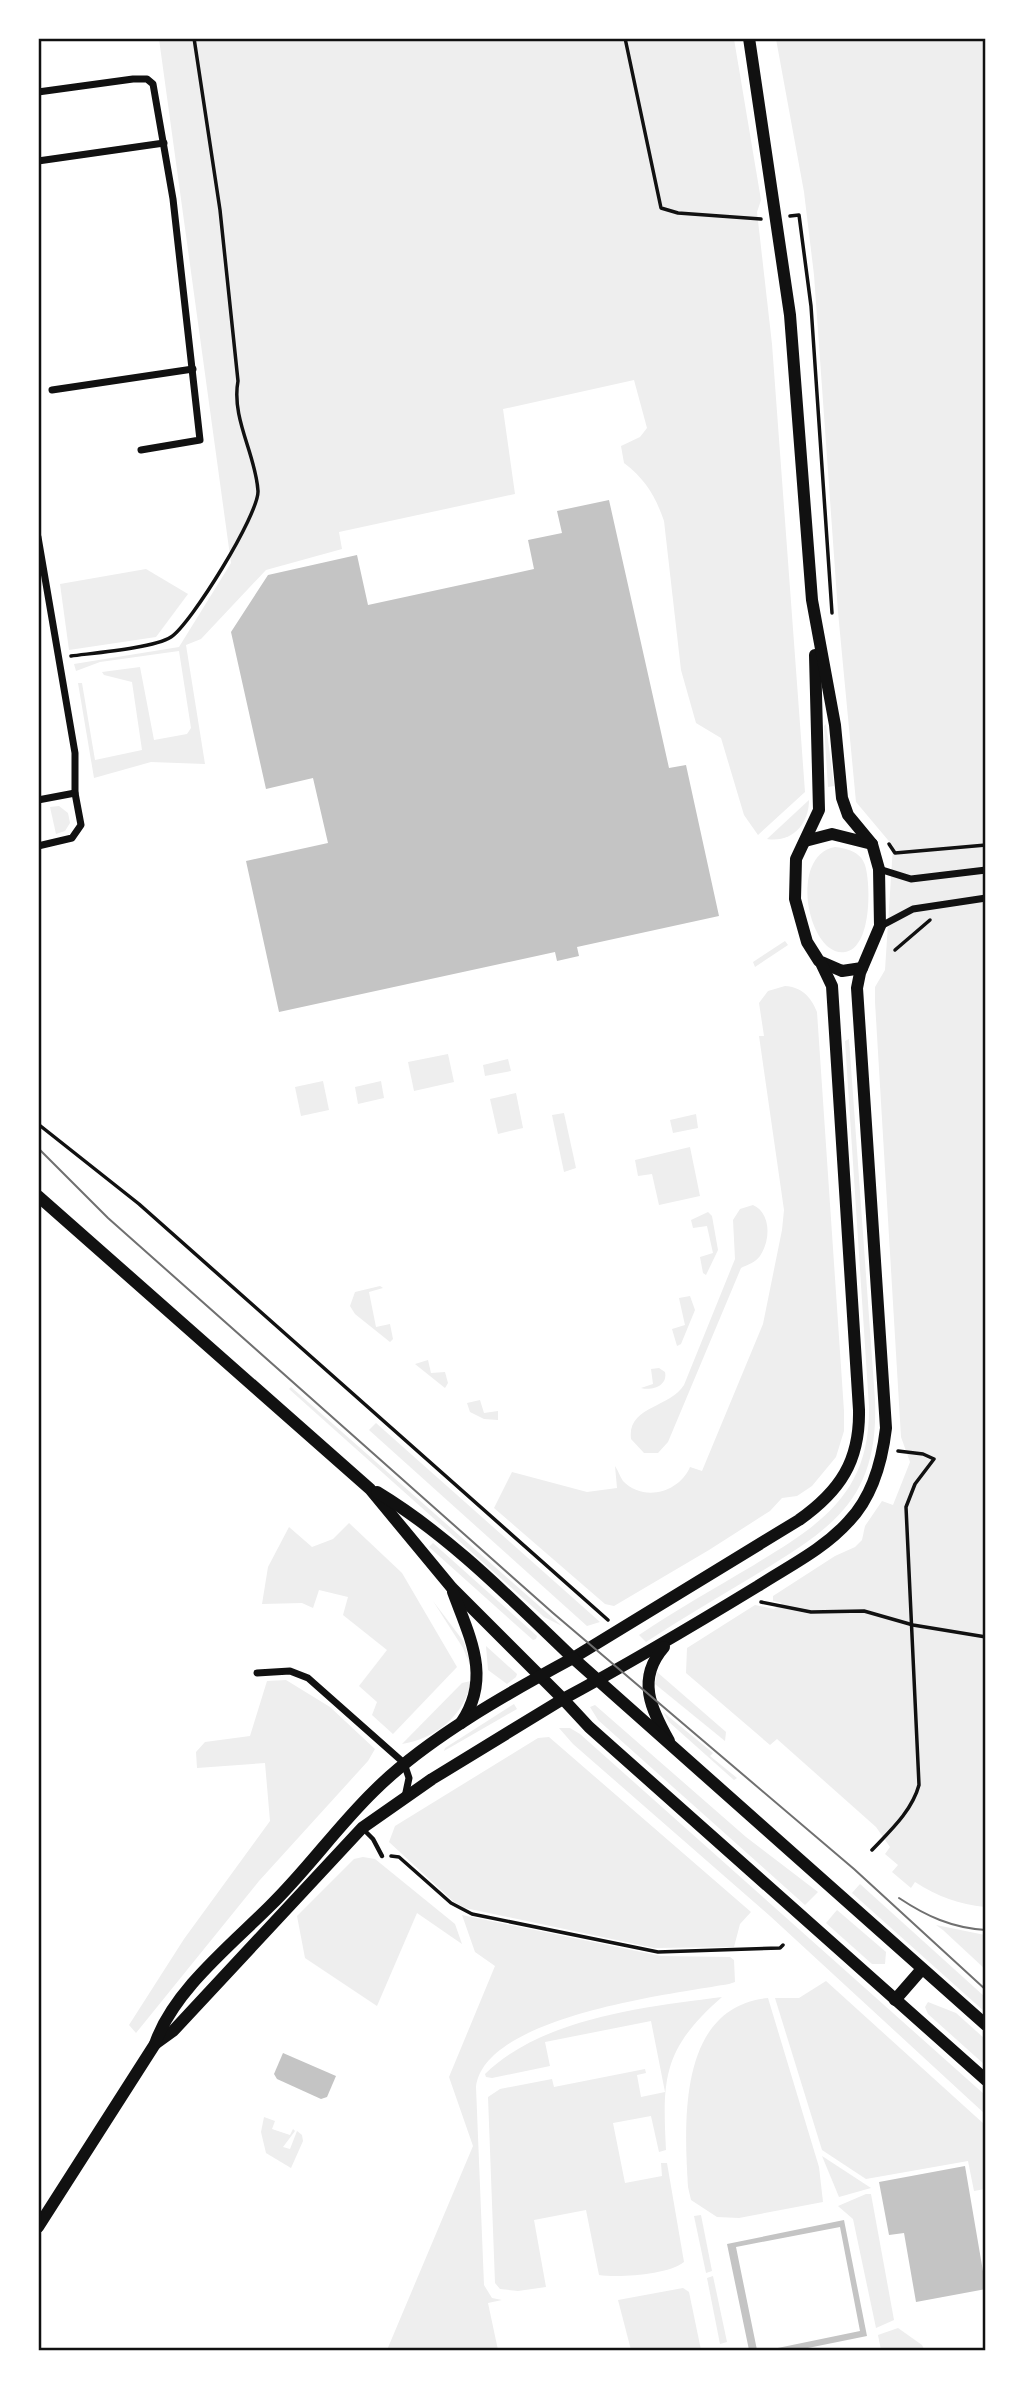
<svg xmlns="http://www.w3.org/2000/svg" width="1024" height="2389" viewBox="0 0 1024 2389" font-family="'IBM Plex Sans',sans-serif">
  <rect width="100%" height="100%" fill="#fff"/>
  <!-- green -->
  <g fill="#eee">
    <path d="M159,39H734L761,200L757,212L772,344L805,792L758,835L744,815L721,738L696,723L681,670L664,521C655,495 645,479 624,463L621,446L640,437L647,428L634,380L503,409L515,494L339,532L342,549L266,570L201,639L186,645L205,764L151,762L94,778L78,683H82L95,760L142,750L132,682L104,675L102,672L140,667L154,740L187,734L191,728L179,651L100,662L76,671L74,664L179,647L231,563Z"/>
    <path d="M776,39H985V1907C959,1904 938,1897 915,1882L911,1888L892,1872L898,1865L885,1854L890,1847L876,1827L777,1739L770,1745L686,1673L687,1648L755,1605L774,1609L782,1603L773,1601V1596L835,1556L855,1547L862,1540L865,1526L882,1501L893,1505L910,1462L901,1437L875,1002V987L885,970L893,846L856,802L838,612L814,275L804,192Z"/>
    <polygon points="146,569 188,594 156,637 69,650 60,584"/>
    <polygon points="826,724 834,786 828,787 824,726"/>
    <path d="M809,800C809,824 792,843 767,839Z"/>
    <polygon points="59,806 68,813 70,823 65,831 56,834 50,807"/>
    <path d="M835,847C846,848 861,852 865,865C871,884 872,948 845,952C809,958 787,856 835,847Z"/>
    <polygon points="785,941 788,945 755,967 753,962"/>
    <path d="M785,986C802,987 811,997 817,1012L844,1411V1431L836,1457L812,1486L797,1496L782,1498L770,1511L709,1550L614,1606L605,1604L494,1508L512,1472L587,1492L617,1488L615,1466C618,1470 620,1477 623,1481C643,1502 679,1493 690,1467L702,1471L763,1324L782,1230L784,1210L759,1036H764L759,1003L768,991Z"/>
    <path d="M849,1039L875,1400C879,1501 831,1529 752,1577C717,1598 681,1619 646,1642L639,1635C676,1610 715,1588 754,1565C821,1524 870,1494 869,1407L845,1041Z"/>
    <polygon points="448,1054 454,1082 414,1091 408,1062"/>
    <polygon points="508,1059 511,1071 485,1076 483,1065"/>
    <polygon points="323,1081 329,1110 301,1116 295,1087"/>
    <polygon points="381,1081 384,1098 358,1104 355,1087"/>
    <polygon points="516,1093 523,1128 498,1134 490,1099"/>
    <polygon points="564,1113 576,1168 564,1172 552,1115"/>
    <polygon points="696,1114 698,1128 673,1133 670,1120"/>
    <polygon points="690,1147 700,1196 659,1205 652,1174 638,1176 635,1160"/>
    <path d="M753,1205C771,1213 771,1240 760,1256C756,1262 747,1265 741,1268L668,1442L658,1453H644L631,1439C627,1406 670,1408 684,1385L735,1259L733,1220L740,1209Z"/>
    <polygon points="708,1212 712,1216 718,1250 706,1275 703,1273 700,1257 713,1253 707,1226 693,1228 691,1220"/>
    <polygon points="380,1286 383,1288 369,1292 376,1327 390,1324 393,1339 390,1342 355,1314 350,1306 355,1292"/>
    <polygon points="690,1296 695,1310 681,1344 677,1346 672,1329 685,1325 679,1298"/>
    <polygon points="428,1360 431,1373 445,1372 448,1383 445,1388 415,1364"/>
    <path d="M659,1368L665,1372C668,1386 652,1391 641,1388L653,1384L651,1369Z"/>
    <polygon points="291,1387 562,1626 544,1617 289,1389"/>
    <polygon points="480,1400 484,1413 498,1411 498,1420 484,1419 470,1412 467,1403"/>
    <polygon points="376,1423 600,1622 587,1626 369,1430"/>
    <polygon points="349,1523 402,1573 457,1667 393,1734 372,1715 377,1702 359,1686 387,1650 343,1615 348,1597 319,1590 313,1608 302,1603 262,1604 268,1567 289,1527 312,1547 333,1539"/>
    <polygon points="433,1543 537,1636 536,1639 533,1640 429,1547"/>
    <polygon points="433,1601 464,1642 472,1670 463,1648"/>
    <polygon points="486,1646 517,1674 516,1677 507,1684 488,1670"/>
    <polygon points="657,1672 726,1732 725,1741 655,1684"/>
    <polygon points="286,1680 330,1707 375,1749 368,1761 259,1881 136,2033 129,2025 184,1939 270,1821 265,1763 197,1768 196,1752 205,1742 250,1736 267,1681"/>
    <path d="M471,1681C465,1715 435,1739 402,1744L462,1683Z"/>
    <polygon points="514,1704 517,1709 444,1751 445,1748"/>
    <polygon points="595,1705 746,1837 818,1892 805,1905 598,1720 590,1707"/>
    <polygon points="663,1712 713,1753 710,1756 737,1778 734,1780 669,1722"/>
    <polygon points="559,1728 570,1728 580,1734 985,2095 985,2114 770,1916 573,1744"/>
    <polygon points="549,1737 751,1912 740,1924 734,1947 654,1948 465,1908 454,1902 389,1842 395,1826 538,1738"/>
    <polygon points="363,1857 375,1859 455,1924 462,1944 417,1913 377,2006 305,1958 297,1916 354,1859"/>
    <polygon points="860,1884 985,1997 985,2012 852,1893"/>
    <polygon points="837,1910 886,1952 885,1964 872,1964 826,1923"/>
    <path d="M462,1915L661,1956L730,1957L734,1960L735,1982L729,1984C672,1994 484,2016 476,2087L484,2285L492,2298L502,2300L488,2303L498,2350H387L473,2146L449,2077L495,1966L475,1952Z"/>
    <polygon points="936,1925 985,1935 985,1969 943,1930"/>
    <polygon points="826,1981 985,2125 985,2189 974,2191 968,2161 866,2179 822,2150 775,1998 799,1998"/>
    <path d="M722,1997C664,2048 662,2076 666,2150L659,2152L651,2116L613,2123L625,2183L662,2176L661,2163H667L684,2262C668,2275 618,2278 599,2275L586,2210L534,2220L546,2287L518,2291L500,2289L495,2283L488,2097L500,2089L552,2079L554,2087L645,2069L646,2073L637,2075L641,2097L665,2092L651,2021L545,2042L550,2066L492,2078L486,2077L485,2074C542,2018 645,2007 722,1997Z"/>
    <path d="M768,1998L819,2167L823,2202L739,2218L717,2217L691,2200L688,2187C684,2121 678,2007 768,1998Z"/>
    <polygon points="928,2002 956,2013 985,2039 985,2065 928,2014 925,2007"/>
    <polygon points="264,2117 275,2121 272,2129 290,2135 293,2129 295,2131 283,2147 290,2149 297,2131 302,2135 303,2141 291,2168 266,2153 261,2132"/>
    <polygon points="822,2156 871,2188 839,2197"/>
    <polygon points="866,2194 871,2194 894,2320 876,2328 853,2219 838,2206"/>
    <polygon points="701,2215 712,2271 706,2273 694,2216"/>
    <polygon points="713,2276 727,2342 720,2344 707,2278"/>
    <polygon points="683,2288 689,2292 701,2350 631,2350 618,2300"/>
    <polygon points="898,2328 922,2345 924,2349 881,2350 878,2335"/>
  </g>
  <!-- building -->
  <g fill="#c4c4c4">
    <polygon points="609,500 669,768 686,765 719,916 577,947 579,956 557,961 555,952 279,1012 246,861 328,843 313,778 266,789 231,632 268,575 357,555 368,605 534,569 528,540 562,533 557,511"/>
    <polygon points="283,2053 336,2076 327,2097 321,2099 277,2079 274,2074"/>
    <polygon points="965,2166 986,2289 916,2302 904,2233 889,2235 879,2182"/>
    <polygon points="844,2220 867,2336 798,2350 768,2350 860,2331 840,2227 736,2247 757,2350 749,2350 727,2244"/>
  </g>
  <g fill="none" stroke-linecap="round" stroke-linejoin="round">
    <!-- path -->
    <g stroke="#111" stroke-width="3.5">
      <polyline points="625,38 661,208 678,213 761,219"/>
      <polyline points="790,216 799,215 811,306 832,613"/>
      <path d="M71,656C93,653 154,648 171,637C191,624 259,514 258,491C256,455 231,418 238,381L220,210L194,38"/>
      <polyline points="889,844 895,853 986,845"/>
      <polyline points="895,950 930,920"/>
      <polyline points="38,1124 139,1204 608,1620"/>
      <polyline points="761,1602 811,1612 864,1611 913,1625 986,1637"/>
      <path d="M872,1850C890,1831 912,1811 919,1785L906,1507L915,1484L934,1459L923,1454L898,1451"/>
      <polyline points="391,1856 399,1857 451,1903 472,1914 658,1952 780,1948 783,1945"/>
    </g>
    <!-- service -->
    <polyline stroke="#111" stroke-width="4.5" points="363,1829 373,1839 382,1856"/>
    <!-- minor -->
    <g stroke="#111" stroke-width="7">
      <polyline points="38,92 133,79 147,79 153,84 173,199 200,440 141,450"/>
      <polyline points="38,161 164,143"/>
      <polyline points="52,390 193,369"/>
      <polyline points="38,537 75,753 75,793 81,825 72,838 38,846"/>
      <polyline points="38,800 75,793"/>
      <polyline points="879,869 911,879 986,870"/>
      <polyline points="881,926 913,909 986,898"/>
      <polyline points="257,1673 290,1671 308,1678 404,1763 409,1778 405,1797"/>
    </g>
    <!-- tertiary -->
    <g stroke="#111" stroke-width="12">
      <polyline points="815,655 819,810 796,859 795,899 807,942 819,961 842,971 862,968"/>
      <polyline points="805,841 832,834 872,844"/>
      <path d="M38,1196L370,1489L452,1588L563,1699C630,1663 694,1625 758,1586C789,1566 824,1549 849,1521C873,1496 882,1462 886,1428L857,988L860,973L880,926L879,869L872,844L848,815L842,798L835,725L812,600L790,315L749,38"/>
      <path d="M377,1492C450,1536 512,1600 573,1658L799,1520C840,1491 860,1461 859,1410L832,986L822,965"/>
      <path d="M453,1592C470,1638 492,1678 461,1723"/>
      <path d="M664,1647C636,1679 651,1709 669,1741"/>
    </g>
    <!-- secondary -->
    <g stroke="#111" stroke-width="12">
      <polyline points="895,2000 922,1969"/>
      <polyline points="155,2044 173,2031 362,1828 432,1779 563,1699 589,1727 986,2080"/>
      <path d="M38,2227L155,2044C173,1991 231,1945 270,1906C307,1870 337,1827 374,1791C426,1739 508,1693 573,1658L986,2025"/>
    </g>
    <!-- tram -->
    <g stroke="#707070" stroke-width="2">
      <polyline points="38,1148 108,1218 553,1613 854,1869 986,1990"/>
      <path d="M899,1898C926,1916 952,1928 986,1930"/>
    </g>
  </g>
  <!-- border -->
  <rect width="1024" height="2389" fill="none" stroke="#ffffff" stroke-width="80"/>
  <rect x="40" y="40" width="944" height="2309" fill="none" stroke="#111" stroke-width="2.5"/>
</svg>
